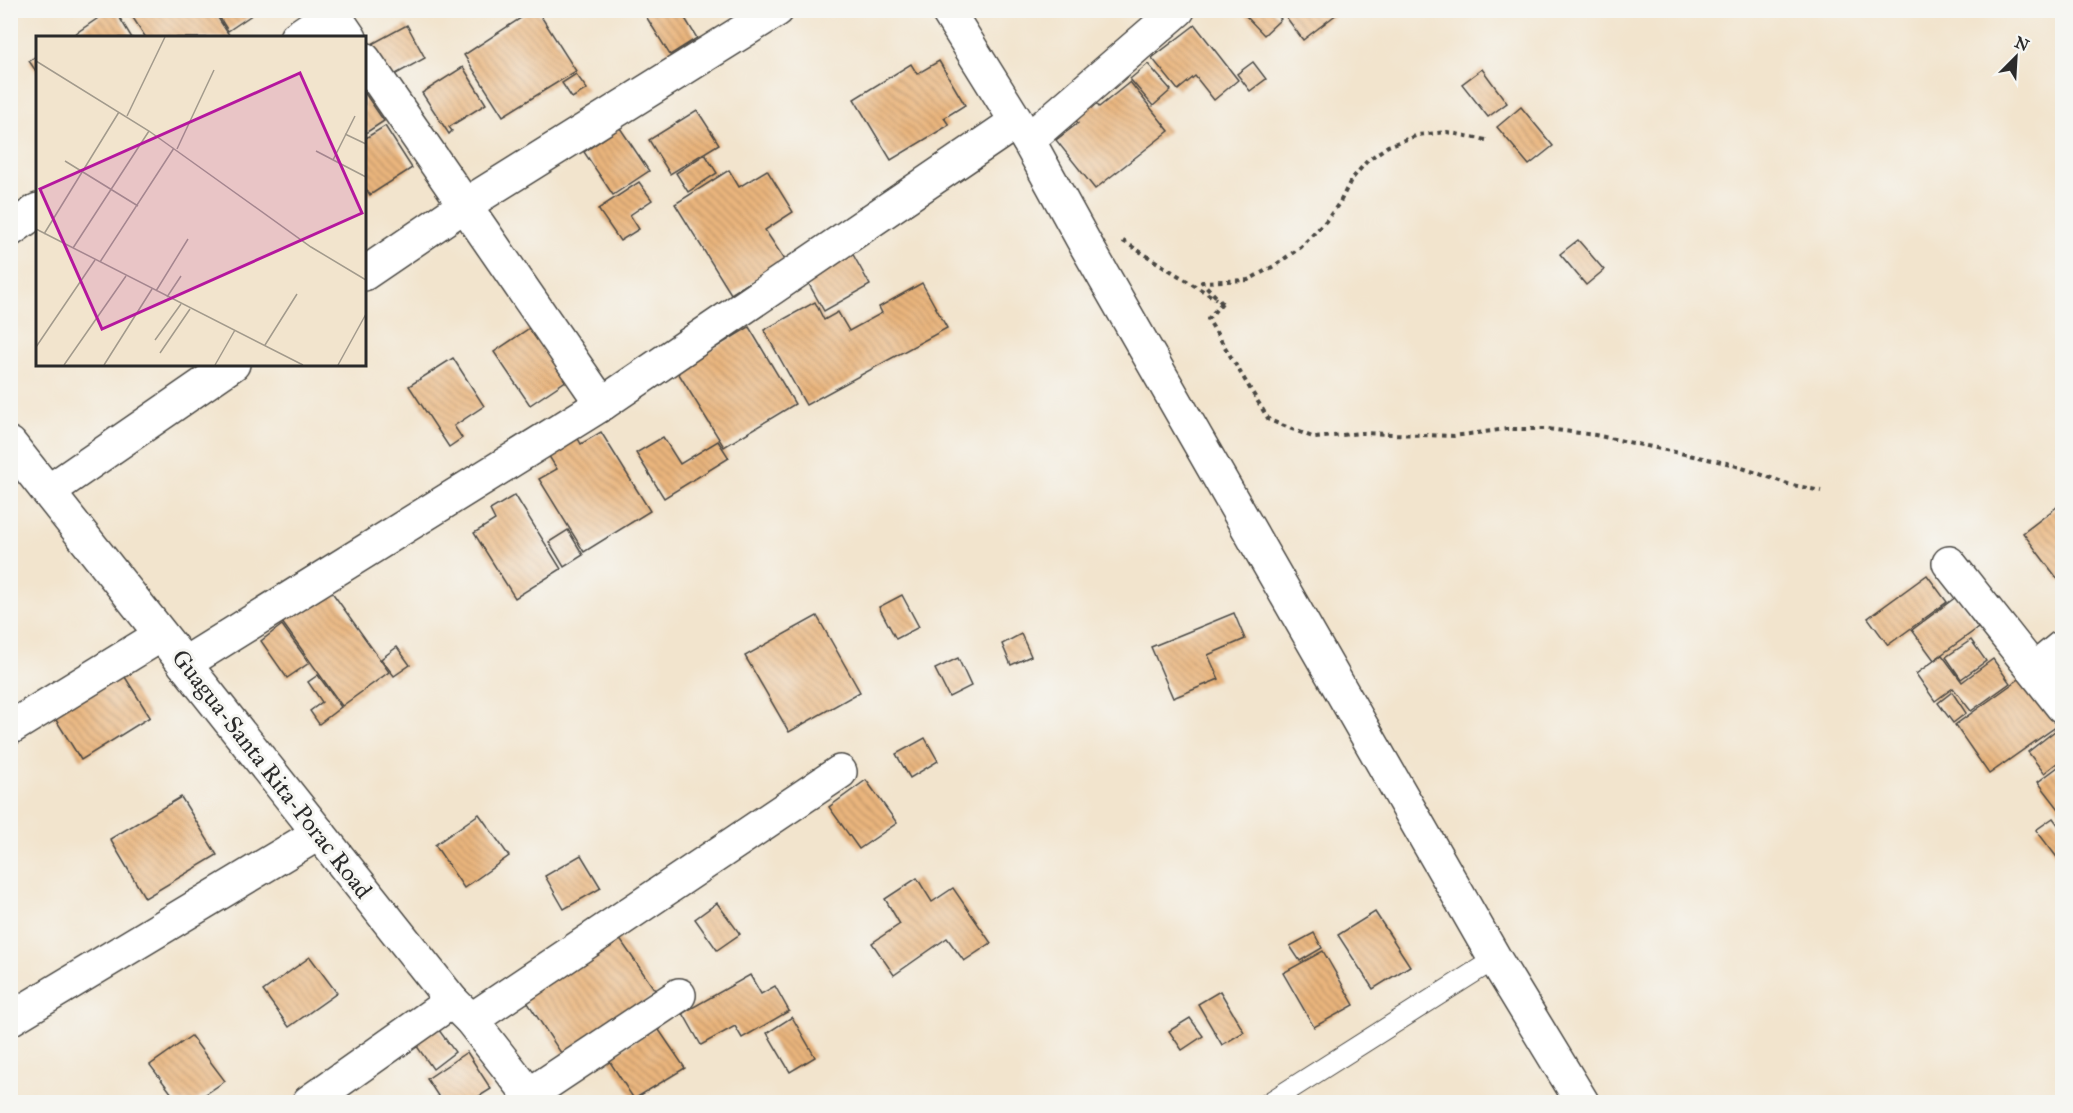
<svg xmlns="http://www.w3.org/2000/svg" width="2073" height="1113" viewBox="0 0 2073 1113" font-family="'IM FELL Great Primer',serif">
  <defs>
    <pattern id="building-back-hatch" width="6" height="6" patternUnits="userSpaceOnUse" patternTransform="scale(1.5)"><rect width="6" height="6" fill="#eab57d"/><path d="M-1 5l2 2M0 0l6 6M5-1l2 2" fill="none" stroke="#be9367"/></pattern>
  </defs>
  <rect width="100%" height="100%" fill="#f6f6f2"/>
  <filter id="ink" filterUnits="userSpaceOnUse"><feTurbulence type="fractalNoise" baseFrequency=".0167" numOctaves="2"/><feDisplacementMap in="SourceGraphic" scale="12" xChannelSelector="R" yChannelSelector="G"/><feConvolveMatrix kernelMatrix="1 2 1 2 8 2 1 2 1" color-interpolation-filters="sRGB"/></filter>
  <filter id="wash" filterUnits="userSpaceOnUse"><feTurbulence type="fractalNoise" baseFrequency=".008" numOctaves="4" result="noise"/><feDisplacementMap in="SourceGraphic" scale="24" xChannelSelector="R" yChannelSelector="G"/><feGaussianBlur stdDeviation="1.35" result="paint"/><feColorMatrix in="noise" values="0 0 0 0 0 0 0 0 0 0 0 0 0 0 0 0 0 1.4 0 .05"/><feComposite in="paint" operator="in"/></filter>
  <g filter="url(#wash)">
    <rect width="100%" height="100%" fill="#f2e4cd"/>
    <g id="blocks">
      <!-- building -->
      <g fill="url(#building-back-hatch)">
        <polygon points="110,10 115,10 132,38 69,38"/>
        <polygon points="128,10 213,10 231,38 146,38"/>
        <polygon points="215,10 259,10 228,31"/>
        <polygon points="533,10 537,10 576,71 503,116 464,55"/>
        <polygon points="642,10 680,10 697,38 670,55"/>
        <polygon points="1250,10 1272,10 1281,19 1264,35 1245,15"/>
        <polygon points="1281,10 1342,10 1303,40"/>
        <polygon points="407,25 425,58 387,79 368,46"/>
        <polygon points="1195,25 1238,80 1214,100 1195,76 1178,90 1152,58"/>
        <polygon points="38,55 38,74 29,61"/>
        <polygon points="939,61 965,105 944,118 949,125 891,160 854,99 911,64 917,74"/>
        <polygon points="1253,62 1266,79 1250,91 1237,74"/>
        <polygon points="1148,64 1171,90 1153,106 1130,79"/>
        <polygon points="463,67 486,104 449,127 452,131 449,134 422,93"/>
        <polygon points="1482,69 1507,103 1488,117 1462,84"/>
        <polygon points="576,74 587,89 572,98 562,83"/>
        <polygon points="1130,82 1169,131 1095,189 1056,140 1078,123 1067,109 1088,93 1099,107"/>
        <polygon points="364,92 384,121 364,134"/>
        <polygon points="1521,107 1553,146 1529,165 1497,127"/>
        <polygon points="697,110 719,144 670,174 649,140"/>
        <polygon points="385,126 412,168 370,195 364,186 364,139"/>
        <polygon points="620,128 649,171 613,195 584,152"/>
        <polygon points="705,154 717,173 688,192 676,173"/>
        <polygon points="729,170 739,187 767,170 793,212 765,230 785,260 731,294 675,204"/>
        <polygon points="639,182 652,200 630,215 639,229 620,241 598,209"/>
        <polygon points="1578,240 1604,270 1586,285 1560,254"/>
        <polygon points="851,251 870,285 824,311 805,277"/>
        <polygon points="922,283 947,328 806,405 764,330 815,302 824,320 838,312 849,331 882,313 879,307"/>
        <polygon points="534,325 570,378 530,405 494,352"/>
        <polygon points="749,327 795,404 724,447 677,371"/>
        <polygon points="453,358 484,406 454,426 462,438 449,447 409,386"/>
        <polygon points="601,432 650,511 584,552 539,479 557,469 547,453 576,435 581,444"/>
        <polygon points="663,437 680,464 718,441 729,458 664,498 636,453"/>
        <polygon points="515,495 561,569 515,598 474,533 495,520 490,510"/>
        <polygon points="2062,503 2062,580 2060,582 2023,533"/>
        <polygon points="568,530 583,555 564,567 549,542"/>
        <polygon points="1927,575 1947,602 1888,645 1868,618"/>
        <polygon points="329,588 389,672 342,706 277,615"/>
        <polygon points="902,595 919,627 896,639 879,607"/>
        <polygon points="1956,597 1978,628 1934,660 1912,630"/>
        <polygon points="1234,613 1245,639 1208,655 1219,679 1173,698 1151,647"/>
        <polygon points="817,616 860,692 789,732 745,656"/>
        <polygon points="282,625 309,663 287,678 261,641"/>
        <polygon points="1021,634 1031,656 1011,665 1002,644"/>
        <polygon points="1971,640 1986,661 1961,679 1946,657"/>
        <polygon points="397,647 410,665 394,676 381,659"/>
        <polygon points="1942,655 1962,682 1993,659 2010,683 1971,711 1953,688 1935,701 1916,674"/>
        <polygon points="958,658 971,686 949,697 935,669"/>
        <polygon points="120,669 150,717 81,760 51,712"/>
        <polygon points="318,675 341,707 319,724 310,711 322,702 308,682"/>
        <polygon points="2022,677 2057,726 1989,774 1955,725"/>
        <polygon points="1952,692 1966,713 1953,723 1938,703"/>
        <polygon points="2060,727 2062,730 2062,759 2044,773 2028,752"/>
        <polygon points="925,738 938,761 910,778 896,754"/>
        <polygon points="2062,764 2062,813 2038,782"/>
        <polygon points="866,780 897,823 859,849 829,807"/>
        <polygon points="181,797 217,855 145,898 110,839"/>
        <polygon points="479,814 509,856 464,888 435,845"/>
        <polygon points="2053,818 2062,830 2062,858 2059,860 2036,830"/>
        <polygon points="581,855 601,888 564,909 545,876"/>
        <polygon points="917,878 932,902 953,888 991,943 964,961 947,938 894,975 872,943 900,924 885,899"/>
        <polygon points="717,903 740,934 717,950 695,919"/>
        <polygon points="1375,912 1410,966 1373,989 1338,935"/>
        <polygon points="615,932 657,993 563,1056 522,994"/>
        <polygon points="1314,933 1322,948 1300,961 1290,946"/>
        <polygon points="1323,951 1354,1005 1314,1027 1283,973"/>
        <polygon points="310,957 337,993 289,1027 263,991"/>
        <polygon points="750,975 761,994 775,986 789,1011 742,1038 735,1026 701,1045 683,1013"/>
        <polygon points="1220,991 1244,1032 1222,1045 1198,1004"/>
        <polygon points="792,1017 815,1057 790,1072 767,1033"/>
        <polygon points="1190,1018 1203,1036 1182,1050 1169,1031"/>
        <polygon points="433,1022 455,1052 433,1069 411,1038"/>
        <polygon points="657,1027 685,1068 634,1099 608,1059"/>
        <polygon points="191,1036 225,1081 194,1102 178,1102 150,1065"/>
        <polygon points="467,1052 491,1089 470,1102 442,1102 427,1079"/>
      </g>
    </g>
  </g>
  <g filter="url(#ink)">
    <use href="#blocks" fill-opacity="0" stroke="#494743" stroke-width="1.5"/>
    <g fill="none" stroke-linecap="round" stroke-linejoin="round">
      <defs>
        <polyline id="lane" points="1270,1102 1495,959"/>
        <g id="street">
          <polyline points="331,10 350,38"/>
          <polyline points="947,10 1028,140 1083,240 1495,959 1582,1102"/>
          <polyline points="296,38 337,10"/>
          <polyline points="364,59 602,404"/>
          <polyline points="1028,140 1178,10"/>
          <polyline points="10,230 38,210"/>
          <polyline points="364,274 465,205 777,10"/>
          <polyline points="49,491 233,364"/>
          <polyline points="1949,563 2062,706"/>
          <polyline points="184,664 602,404 1016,122"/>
          <polyline points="2034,670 2062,647"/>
          <polyline points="10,728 161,635"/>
          <polyline points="10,1019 319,833"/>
          <polyline points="471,1020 840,772"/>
          <polyline points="529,1095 679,995"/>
          <polyline points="309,1102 452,1001"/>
        </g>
        <polyline id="secondary" points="10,444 452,1001 471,1020 535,1102"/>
      </defs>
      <!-- lane casing -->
      <use href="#lane" stroke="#494743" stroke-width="22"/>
      <!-- street casing -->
      <use href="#street" stroke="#494743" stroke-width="36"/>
      <!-- secondary casing -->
      <use href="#secondary" stroke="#494743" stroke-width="36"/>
      <!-- path -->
      <g stroke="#494743" stroke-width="4" stroke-dasharray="4.5 4.5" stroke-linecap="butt">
        <polyline points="1123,241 1216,299"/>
        <polyline points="1222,303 1208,319 1269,420 1315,438 1361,433 1454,436 1507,429 1548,429 1595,435 1731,464 1788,484 1821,491"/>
        <polyline points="1222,303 1202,282 1248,280 1274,266 1301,247 1326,221 1340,202 1351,180 1368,160 1388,146 1418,135 1447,132 1486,140"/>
      </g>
      <!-- lane -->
      <use href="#lane" stroke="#fff" stroke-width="20"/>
      <!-- street -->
      <use href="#street" stroke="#fff" stroke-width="33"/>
      <!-- secondary -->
      <use href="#secondary" stroke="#fff" stroke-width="33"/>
    </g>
  </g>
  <g text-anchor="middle" stroke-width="6" stroke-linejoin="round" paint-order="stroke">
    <!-- street labels -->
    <g font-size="24" fill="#2b2b2b" stroke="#f6f6f2">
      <text transform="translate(272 774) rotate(52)" y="8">Guagua-Santa Rita-Porac Road</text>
    </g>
  </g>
  <!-- overview -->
  <g transform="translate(36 36)">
    <rect width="330" height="330" fill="#f2e4cd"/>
    <path fill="none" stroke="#a29a8c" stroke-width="1.5" d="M0,25L113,95L275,211L330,244M91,80L129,1M309,98L330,108M141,113L178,34M280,115L330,141M297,124L319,80M29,125L102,170M0,193L267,329M8,198L83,76M37,212L113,95M64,226L138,112M120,255L152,203M131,261L145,240M119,304L145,268M229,309L261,258M0,311L59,224M124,317L154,273M28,329L90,240M68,329L116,253M179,329L199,294M302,329L330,278"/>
    <path fill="#b5179e" fill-opacity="0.15" stroke="#b5179e" stroke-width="3" d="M264,37L326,177L66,293L4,153Z"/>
    <rect width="330" height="330" fill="none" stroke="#2b2b2b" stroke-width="3"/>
  </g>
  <!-- margin -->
  <rect width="2073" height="1113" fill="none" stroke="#f6f6f2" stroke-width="36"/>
  <!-- north arrow -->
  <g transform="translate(2016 57) rotate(24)" stroke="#f6f6f2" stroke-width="4.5" paint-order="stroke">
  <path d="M0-4.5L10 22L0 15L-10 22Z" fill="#2b2b2b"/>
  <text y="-9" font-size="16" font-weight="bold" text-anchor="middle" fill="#2b2b2b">N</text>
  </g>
</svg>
